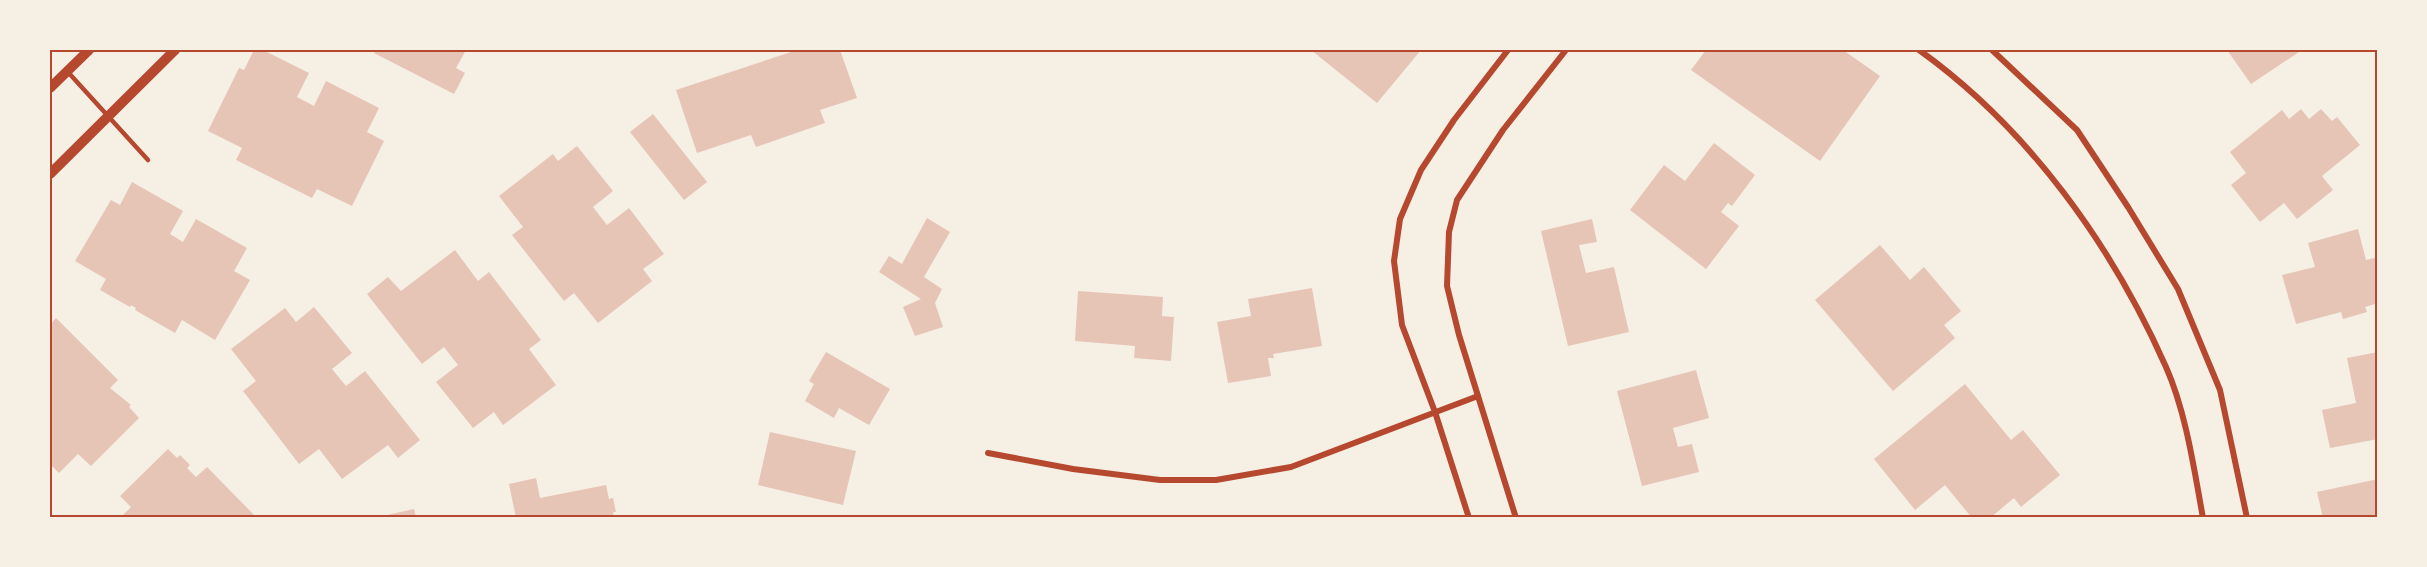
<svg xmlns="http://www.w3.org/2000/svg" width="2427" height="567" viewBox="0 0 2427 567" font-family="'Fira Sans Condensed',sans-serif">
  <rect width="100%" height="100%" fill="#f6efe4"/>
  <!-- building -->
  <g fill="#e6c5b7">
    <polygon points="254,50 263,50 309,73 297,97 314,106 326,81 379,108 367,132 384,141 352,206 317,189 312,198 236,160 242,148 208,131 239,68 244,70"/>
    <polygon points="376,50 466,50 456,68 465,73 454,94 374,53"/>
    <polygon points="797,50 840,50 857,98 820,110 825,123 756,147 751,135 697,153 676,90"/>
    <polygon points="1311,50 1421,50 1377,103"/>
    <polygon points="1706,50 1843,50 1880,76 1820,161 1691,70"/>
    <polygon points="2227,50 2302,50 2251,84"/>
    <polygon points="2301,109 2309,119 2321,109 2332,121 2337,117 2360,145 2322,176 2333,190 2297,219 2284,203 2260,222 2231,185 2246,173 2230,152 2282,110 2289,119"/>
    <polygon points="653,114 707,182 684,200 630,132"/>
    <polygon points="1714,143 1755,175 1732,206 1728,203 1721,212 1739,226 1706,269 1630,210 1664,165 1685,181"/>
    <polygon points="577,146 613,191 593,207 607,225 629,208 664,254 643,269 652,281 598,323 574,293 564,301 512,235 523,227 499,196 553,154 558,161"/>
    <polygon points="132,182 183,211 170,234 183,242 196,219 247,248 234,271 250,280 215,340 182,320 175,333 135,310 136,308 131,305 130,307 100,290 106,279 75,261 111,200 120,205"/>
    <polygon points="927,218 950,232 924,277 942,289 935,303 943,327 915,336 903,307 921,299 879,272 889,256 902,264"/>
    <polygon points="1592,219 1597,242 1579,245 1586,273 1614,267 1629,332 1568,346 1541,231"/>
    <polygon points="2358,229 2366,260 2378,257 2378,303 2365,307 2367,312 2343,319 2341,312 2296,324 2282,275 2315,267 2308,243"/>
    <polygon points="1880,245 1910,280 1924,267 1961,311 1944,325 1955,338 1893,391 1815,300"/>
    <polygon points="455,250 478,281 489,272 541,340 529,349 556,385 503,425 494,412 473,428 436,382 458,365 444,347 422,364 367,294 388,277 401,291"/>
    <polygon points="1312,288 1322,346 1273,354 1274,358 1268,358 1271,376 1228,383 1217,322 1251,316 1248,299"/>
    <polygon points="1078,291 1163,297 1162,316 1174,317 1171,361 1134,358 1135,346 1075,341"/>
    <polygon points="314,307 352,353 332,369 346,386 365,371 420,440 398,458 388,445 342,479 319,449 299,464 243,391 256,381 231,349 285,308 296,322"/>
    <polygon points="56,318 118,380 110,388 131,405 129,407 139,418 91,466 78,454 59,473 50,464 50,325"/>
    <polygon points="826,352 890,389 869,425 839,408 834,418 805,401 814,384 809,381"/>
    <polygon points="2378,352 2378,439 2330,448 2322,410 2356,403 2347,358"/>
    <polygon points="1696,370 1709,418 1673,428 1678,447 1692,444 1699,472 1642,486 1617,391"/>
    <polygon points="1965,384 2011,440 2023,430 2060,475 2021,507 2014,498 1990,518 1972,518 1945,485 1915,510 1874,459"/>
    <polygon points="770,432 856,451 843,505 758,485"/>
    <polygon points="168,449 177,458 180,455 190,465 187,468 196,477 207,467 257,518 120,518 131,507 120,496"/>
    <polygon points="536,478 540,498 606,485 609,499 613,498 616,512 613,512 614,518 516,518 509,484"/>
    <polygon points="2378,479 2378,518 2323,518 2317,492"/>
    <polygon points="414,509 416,518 378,518 378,517"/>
  </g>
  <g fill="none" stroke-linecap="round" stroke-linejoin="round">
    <!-- service -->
    <polyline stroke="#b5482f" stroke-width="4.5" points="67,71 148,160"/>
    <!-- minor -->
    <g stroke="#b5482f" stroke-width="6">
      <path d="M1919,50C2028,128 2112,245 2166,367C2186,412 2194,469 2203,518"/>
      <polyline points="1992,50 2077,130 2128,207 2178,289 2220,390 2247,518"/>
      <polyline points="988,453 1073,469 1160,480 1216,480 1291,467 1478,396"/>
      <polyline points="1469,518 1435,412 1402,325 1394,261 1400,219 1421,170 1454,120 1508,50"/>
      <polyline points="1516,518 1459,335 1447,286 1449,232 1457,200 1503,130 1566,50"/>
    </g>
    <!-- tertiary -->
    <g stroke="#b5482f" stroke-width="10">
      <polyline points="50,88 89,50"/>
      <polyline points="50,174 175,50"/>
    </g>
  </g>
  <!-- border -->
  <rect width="2427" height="567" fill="none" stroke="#f6efe4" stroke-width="102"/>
  <rect x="51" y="51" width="2325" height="465" fill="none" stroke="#b5482f" stroke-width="2"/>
</svg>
